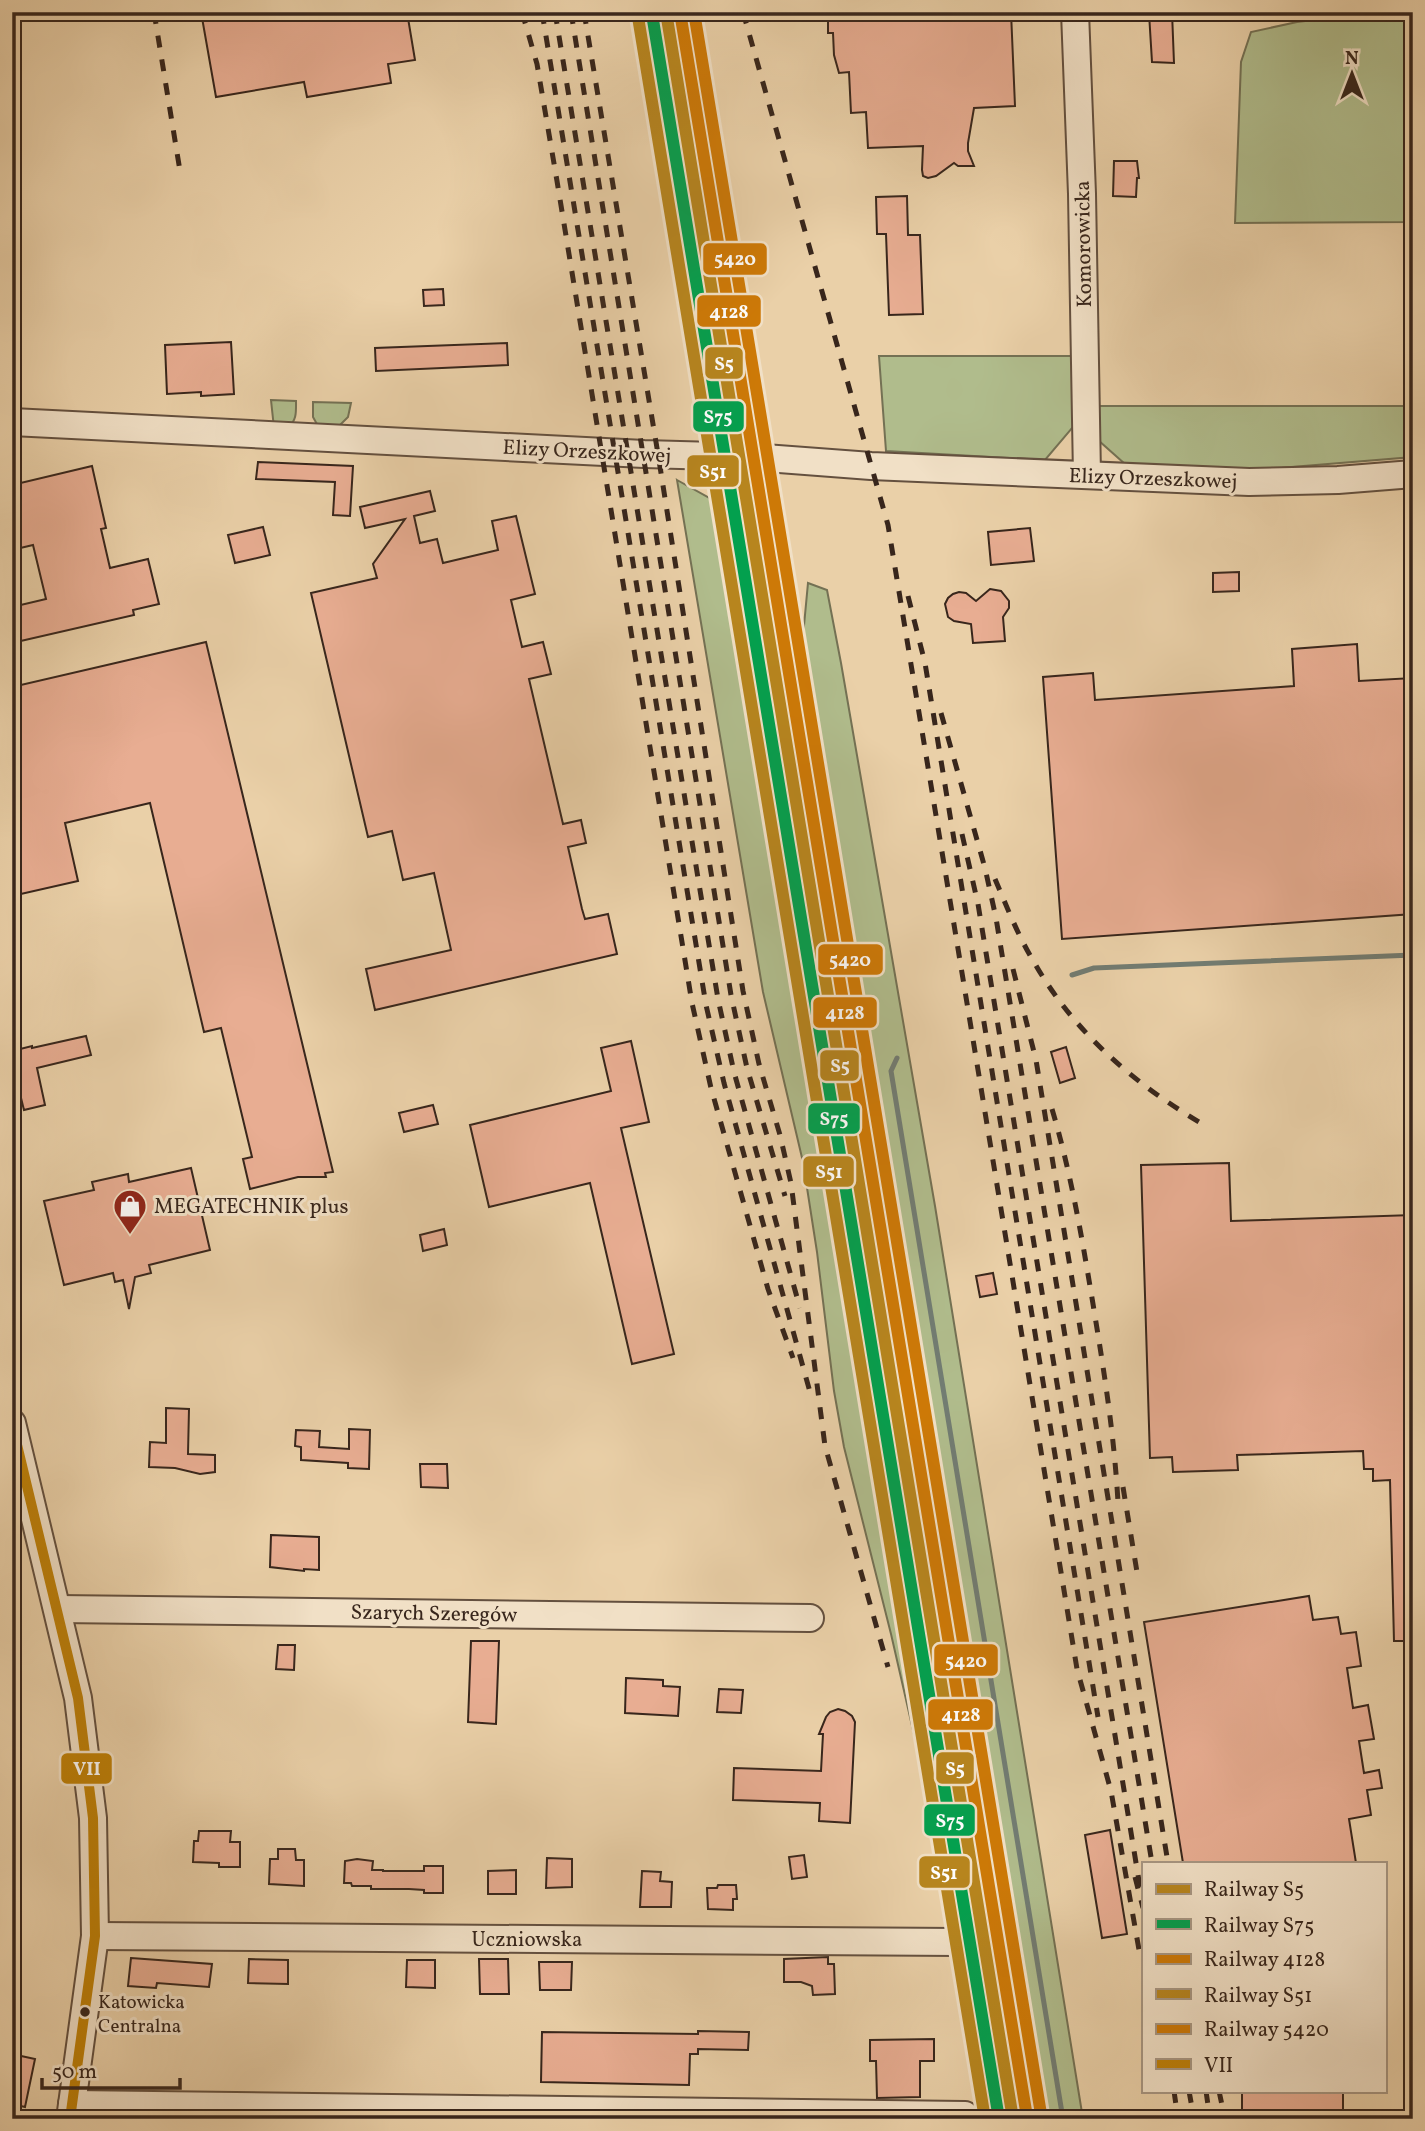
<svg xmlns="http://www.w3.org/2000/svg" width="1425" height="2131" viewBox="0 0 1425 2131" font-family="Vollkorn,serif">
  <rect width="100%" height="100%" fill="#ead0a8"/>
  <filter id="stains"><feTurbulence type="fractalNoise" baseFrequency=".00286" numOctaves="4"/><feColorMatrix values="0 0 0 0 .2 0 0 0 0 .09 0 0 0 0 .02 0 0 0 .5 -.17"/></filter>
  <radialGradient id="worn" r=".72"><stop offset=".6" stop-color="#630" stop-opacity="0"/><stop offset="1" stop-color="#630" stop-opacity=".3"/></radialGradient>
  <!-- green -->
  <g fill="#b0bc8c" stroke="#747154" stroke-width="2">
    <polygon points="1379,12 1413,12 1413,222 1235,223 1241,62 1251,32 1297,22"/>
    <polygon points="879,356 1074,356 1073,427 1045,460 886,451"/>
    <path d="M271,400L296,401C296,412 297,420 288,428H274Z"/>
    <polygon points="313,402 351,403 348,417 339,426 318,426 313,417"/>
    <polygon points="1097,406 1413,406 1413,457 1243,471 1125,464 1098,440"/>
    <polygon points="677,480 731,510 937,1835 891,1634 844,1447 834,1391 817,1252 803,1162 763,992"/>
    <polygon points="808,583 827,590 841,663 935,1206 1083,2119 1035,2119 998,1864 802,647"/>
  </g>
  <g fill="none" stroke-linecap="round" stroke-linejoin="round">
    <!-- stream -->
    <g stroke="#727c72" stroke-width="5">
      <polyline points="1072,975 1094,968 1413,955"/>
      <polyline points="897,1058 891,1071 1063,2119"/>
    </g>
  </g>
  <!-- building -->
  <g fill="#e8ad92" stroke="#38261c" stroke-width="2">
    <polygon points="201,12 407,12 415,60 388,64 391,83 307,97 304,82 216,97"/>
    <polygon points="828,12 1011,12 1015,106 974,108 968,143 968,151 974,166 958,166 954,163 936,176 928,178 923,176 922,170 923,146 868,148 866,112 851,113 849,72 839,73 834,55 833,33 828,33"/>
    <polygon points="1172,12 1174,63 1152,62 1149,13"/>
    <polygon points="1114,161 1137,161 1139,178 1137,178 1136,197 1113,196"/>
    <polygon points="907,196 908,235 920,235 923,314 889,315 886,234 877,234 876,197"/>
    <polygon points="443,289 444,305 424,306 423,290"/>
    <polygon points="231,342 234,394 201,396 201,392 167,394 165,345"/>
    <polygon points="507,343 508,365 376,371 375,348"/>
    <polygon points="258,462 353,466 350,516 333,515 335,482 256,479"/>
    <polygon points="92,466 106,528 101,529 110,568 148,559 159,604 133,610 134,615 12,643 12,607 46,599 33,545 12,550 12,485"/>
    <polygon points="430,491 435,511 414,516 420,543 437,539 443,563 498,550 492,521 516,516 535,594 511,600 522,647 543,642 551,674 529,679 563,824 581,820 586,843 568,847 582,909 585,919 608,914 617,954 375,1010 366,969 451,950 434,873 403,880 392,831 368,837 311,593 377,578 373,564 405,519 365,528 360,507"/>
    <polygon points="263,527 270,555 235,563 228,535"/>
    <polygon points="1030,528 1034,561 991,565 988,532"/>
    <polygon points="1239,572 1239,591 1213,592 1213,573"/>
    <polygon points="990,589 1001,591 1009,601 1009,608 1003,617 1005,641 973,643 971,624 954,621 948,617 945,604 948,598 953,594 959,592 966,593 976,601"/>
    <polygon points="206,642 333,1172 325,1173 326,1177 298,1177 250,1189 243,1159 252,1157 221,1028 204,1032 150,803 65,823 78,881 12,896 12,687"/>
    <polygon points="1357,644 1359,681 1413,678 1413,914 1062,939 1043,677 1093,673 1095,700 1294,686 1292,649"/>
    <polygon points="86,1036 91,1055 37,1068 45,1105 24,1110 18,1086 12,1088 12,1051 32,1046 32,1048"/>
    <polygon points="631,1041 649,1122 621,1128 674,1354 632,1364 590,1183 489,1207 470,1125 611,1091 601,1048"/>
    <polygon points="1066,1047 1075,1078 1060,1083 1051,1052"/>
    <polygon points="433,1105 438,1124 404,1132 399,1113"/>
    <polygon points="1229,1163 1231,1221 1413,1215 1413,1641 1394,1641 1390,1480 1373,1481 1373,1469 1364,1469 1363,1451 1237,1455 1238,1470 1173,1472 1172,1457 1150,1458 1141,1165"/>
    <polygon points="191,1168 210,1250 149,1265 151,1273 135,1277 129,1309 123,1280 115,1282 113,1273 64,1285 44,1201 94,1190 92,1182 128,1174 129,1182"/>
    <polygon points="444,1229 447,1245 423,1251 420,1235"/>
    <polygon points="993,1273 997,1294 980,1297 976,1276"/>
    <polygon points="166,1408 189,1409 188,1454 215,1455 215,1472 200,1474 175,1468 149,1467 150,1442 166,1443"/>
    <polygon points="349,1429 370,1430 369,1469 348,1468 348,1463 301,1460 301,1447 295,1446 296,1430 320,1431 319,1447 349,1449"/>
    <polygon points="420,1464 447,1464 448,1488 421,1487"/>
    <polygon points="271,1535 319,1537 319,1570 304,1569 304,1571 270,1567"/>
    <polygon points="1309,1596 1313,1620 1338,1617 1341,1634 1356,1632 1361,1666 1347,1668 1353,1708 1368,1705 1374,1739 1359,1741 1364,1773 1379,1770 1382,1788 1367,1790 1371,1815 1349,1819 1356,1863 1183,1863 1144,1622"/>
    <polygon points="471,1641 499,1641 496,1724 468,1722"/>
    <polygon points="278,1645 295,1645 294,1670 276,1669"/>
    <polygon points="626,1678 663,1680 663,1686 680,1687 678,1716 625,1713"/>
    <polygon points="719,1689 743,1690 741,1713 717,1712"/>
    <polygon points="838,1709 845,1711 852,1716 855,1722 850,1823 819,1821 820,1803 733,1800 734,1768 821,1771 823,1734 819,1734 826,1717 830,1712"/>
    <polygon points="1110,1830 1127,1934 1102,1938 1085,1835"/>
    <polygon points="199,1831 231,1831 230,1842 240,1842 240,1867 219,1867 219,1863 193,1862 194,1841 198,1841"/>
    <polygon points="278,1849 295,1849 296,1860 304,1860 304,1886 269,1884 270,1859 278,1859"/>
    <polygon points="804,1855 807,1877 792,1879 789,1857"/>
    <polygon points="547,1858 572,1859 572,1887 546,1888"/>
    <polygon points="357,1859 373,1861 372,1870 383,1870 383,1871 424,1871 424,1866 443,1866 443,1893 424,1893 424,1890 409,1889 371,1889 371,1886 352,1886 351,1883 344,1883 345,1861"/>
    <polygon points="516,1870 516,1894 488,1894 488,1871"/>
    <polygon points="642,1871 661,1872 660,1881 672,1882 671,1907 640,1907"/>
    <polygon points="718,1885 736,1885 737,1899 733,1899 733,1910 708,1909 707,1888 717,1888"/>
    <polygon points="828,1957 828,1964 834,1964 835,1994 813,1995 812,1986 801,1982 784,1982 784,1959"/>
    <polygon points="131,1958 212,1964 209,1987 157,1983 156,1988 128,1986"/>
    <polygon points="249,1959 288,1960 288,1984 248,1983"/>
    <polygon points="479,1959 508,1959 509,1994 480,1994"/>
    <polygon points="407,1960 435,1960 435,1988 406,1987"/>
    <polygon points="539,1962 572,1962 571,1990 540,1990"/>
    <polygon points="698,2031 749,2032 748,2050 698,2049 698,2054 690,2054 689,2085 541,2082 542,2032 698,2034"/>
    <polygon points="934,2039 934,2061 920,2061 920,2097 877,2098 876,2061 870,2061 870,2040"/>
    <polygon points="12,2054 35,2059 25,2107 12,2104"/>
    <polygon points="1242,2091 1343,2091 1343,2117 1242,2119"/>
  </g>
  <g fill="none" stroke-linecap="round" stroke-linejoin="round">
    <defs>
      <g id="minor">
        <polyline points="1075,12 1082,194 1087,475"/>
        <polyline points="12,422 644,454 752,457 871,466 1249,482 1338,480 1413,474"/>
        <polyline points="12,1423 78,1698 93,1818 95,1936 70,2119"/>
        <polyline points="58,1609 810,1618"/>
        <polyline points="95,1936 959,1942"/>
        <polyline points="72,2104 965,2115"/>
      </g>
    </defs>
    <!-- minor casing -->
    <use href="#minor" stroke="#64503f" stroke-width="30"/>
    <!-- minor -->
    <use href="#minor" stroke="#f1e0c6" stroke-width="26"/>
    <!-- rail -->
    <g stroke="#38261c" stroke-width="5" stroke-dasharray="12 12" stroke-linecap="butt">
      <polyline points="154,12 180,171"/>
      <polyline points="522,12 537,64 557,181 692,1003 711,1088 768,1289 793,1358"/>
      <polyline points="542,12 706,1005 724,1083 810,1392"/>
      <polyline points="555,12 718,999 734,1072 800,1308"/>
      <polyline points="571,12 731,995 747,1068 785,1196"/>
      <polyline points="584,12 658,454 743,991 759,1064 780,1135 791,1183 825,1446 888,1667"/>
      <polyline points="743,12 888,525 1077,1669 1111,1791 1141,1961"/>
      <polyline points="908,596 925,663 1098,1717"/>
      <polyline points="941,713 985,868 996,918 1152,1863"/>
      <polyline points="962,834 978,904 1140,1887"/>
      <path d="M995,879C1007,907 1018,936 1034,962C1073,1031 1132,1082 1199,1122"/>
      <polyline points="1013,969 1036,1060 1168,1863"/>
      <path d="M1052,1109C1071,1173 1082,1238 1093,1304C1104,1371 1114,1433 1118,1502"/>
      <polyline points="1123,1487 1137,1572"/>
      <polyline points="1135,1877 1143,1908"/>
      <polyline points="1174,2091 1178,2119"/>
      <polyline points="1189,2091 1194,2119"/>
      <polyline points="1206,2091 1210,2119"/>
      <polyline points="1219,2091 1225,2119"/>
    </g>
    <defs>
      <polyline id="bus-1" points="12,1424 78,1698 93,1818 95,1936 70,2119"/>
    </defs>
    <!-- bus-1 casing -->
    <use href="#bus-1" stroke="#f1e0c6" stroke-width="16"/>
    <!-- bus-1 -->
    <use href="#bus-1" stroke="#be8008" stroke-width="10"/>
    <defs>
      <polyline id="rail-1" points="666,12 1013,2119"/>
      <polyline id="rail-2" points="652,14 999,2119"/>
      <polyline id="rail-3" points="680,12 1027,2117"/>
      <polyline id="rail-4" points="638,17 985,2119"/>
      <polyline id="rail-5" points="694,12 1041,2114"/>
    </defs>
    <!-- rail-1 casing -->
    <use href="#rail-1" stroke="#f1e0c6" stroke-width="18"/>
    <!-- rail-2 casing -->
    <use href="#rail-2" stroke="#f1e0c6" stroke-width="18"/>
    <!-- rail-3 casing -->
    <use href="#rail-3" stroke="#f1e0c6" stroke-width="18"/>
    <!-- rail-4 casing -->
    <use href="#rail-4" stroke="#f1e0c6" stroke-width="18"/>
    <!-- rail-5 casing -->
    <use href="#rail-5" stroke="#f1e0c6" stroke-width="18"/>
    <!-- rail-1 -->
    <use href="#rail-1" stroke="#b7851e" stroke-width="12"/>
    <!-- rail-2 -->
    <use href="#rail-2" stroke="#03a04e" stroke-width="12"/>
    <!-- rail-3 -->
    <use href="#rail-3" stroke="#cd7907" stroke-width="12"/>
    <!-- rail-4 -->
    <use href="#rail-4" stroke="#b7851e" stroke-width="12"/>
    <!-- rail-5 -->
    <use href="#rail-5" stroke="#cd7907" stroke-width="12"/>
  </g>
  <!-- icons -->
  <defs>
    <symbol id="shop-pin" viewBox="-11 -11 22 30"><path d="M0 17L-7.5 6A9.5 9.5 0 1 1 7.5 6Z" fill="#8f2418" stroke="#f1e0c6"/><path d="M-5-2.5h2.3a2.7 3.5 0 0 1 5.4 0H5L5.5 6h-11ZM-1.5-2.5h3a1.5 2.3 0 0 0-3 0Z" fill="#fff"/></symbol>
  </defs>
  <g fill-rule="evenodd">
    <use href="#shop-pin" x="111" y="1187" width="38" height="52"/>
  </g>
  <!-- markers -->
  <circle fill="#38261c" stroke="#f1e0c6" stroke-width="2.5" cx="85" cy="2012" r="6"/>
  <g text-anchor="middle" stroke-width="6" stroke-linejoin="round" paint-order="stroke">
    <!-- bus labels -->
    <g font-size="19" fill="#38261c" stroke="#f1e0c6" text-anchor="start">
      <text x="98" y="2008">Katowicka<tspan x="98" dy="24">Centralna</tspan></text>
    </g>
    <!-- street labels -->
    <g font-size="21" fill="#38261c" stroke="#f1e0c6">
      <text transform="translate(1083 244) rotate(-91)" y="7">Komorowicka</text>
      <text transform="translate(587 451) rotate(3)" y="7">Elizy Orzeszkowej</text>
      <text transform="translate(1153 478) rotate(2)" y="7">Elizy Orzeszkowej</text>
      <text transform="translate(434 1613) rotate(1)" y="7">Szarych Szeregów</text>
      <text x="527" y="1946">Uczniowska</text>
    </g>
    <!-- poi labels -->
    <g font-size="21" fill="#38261c" stroke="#f1e0c6" text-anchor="start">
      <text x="154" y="1213">MEGATECHNIK plus</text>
    </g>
  </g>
  <g stroke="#f1e0c6" stroke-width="2.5">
    <rect x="702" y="242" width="66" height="34" rx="7" fill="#cd7907"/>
    <rect x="696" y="294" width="66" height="34" rx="7" fill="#cd7907"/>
    <rect x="704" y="346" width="40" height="34" rx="7" fill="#b7851e"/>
    <rect x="692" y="400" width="53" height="33" rx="7" fill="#03a04e"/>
    <rect x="686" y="454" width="54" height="34" rx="7" fill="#b7851e"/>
    <rect x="817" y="943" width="67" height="33" rx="7" fill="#cd7907"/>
    <rect x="812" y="996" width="66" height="33" rx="7" fill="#cd7907"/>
    <rect x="819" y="1049" width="41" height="33" rx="7" fill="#b7851e"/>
    <rect x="807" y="1102" width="54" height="33" rx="7" fill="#03a04e"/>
    <rect x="802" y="1155" width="53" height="33" rx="7" fill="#b7851e"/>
    <rect x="933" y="1643" width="66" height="34" rx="7" fill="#cd7907"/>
    <rect x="927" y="1698" width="67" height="33" rx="7" fill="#cd7907"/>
    <rect x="935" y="1751" width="40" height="34" rx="7" fill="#b7851e"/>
    <rect x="60" y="1752" width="53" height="33" rx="7" fill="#be8008"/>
    <rect x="923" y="1803" width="53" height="34" rx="7" fill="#03a04e"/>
    <rect x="918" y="1855" width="53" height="34" rx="7" fill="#b7851e"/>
  </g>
  <g font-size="19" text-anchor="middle" font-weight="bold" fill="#fff">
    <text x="735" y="265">5420</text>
    <text x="729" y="318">4128</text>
    <text x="724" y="370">S5</text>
    <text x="718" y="423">S75</text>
    <text x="713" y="478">S51</text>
    <text x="850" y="966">5420</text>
    <text x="845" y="1019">4128</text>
    <text x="840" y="1072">S5</text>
    <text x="834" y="1125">S75</text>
    <text x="829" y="1178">S51</text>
    <text x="966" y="1667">5420</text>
    <text x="961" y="1721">4128</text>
    <text x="955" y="1775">S5</text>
    <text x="87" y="1775">VII</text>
    <text x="950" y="1827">S75</text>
    <text x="944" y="1879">S51</text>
  </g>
  <!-- margin -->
  <rect width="1425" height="2131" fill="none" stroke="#ead0a8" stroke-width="42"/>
  <rect x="14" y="14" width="1397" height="2103" fill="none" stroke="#38261c" stroke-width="3.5"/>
  <rect x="21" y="21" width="1383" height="2089" fill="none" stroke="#38261c" stroke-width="2"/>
  <!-- legend -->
  <rect x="1142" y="1862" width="245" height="231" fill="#f1e0c6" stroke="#a79682" stroke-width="2"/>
  <rect x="1156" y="1884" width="35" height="10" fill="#b7851e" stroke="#a79682" stroke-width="2"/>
  <text x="1204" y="1896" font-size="21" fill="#38261c">Railway S5</text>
  <rect x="1156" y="1919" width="35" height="10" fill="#03a04e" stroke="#a79682" stroke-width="2"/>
  <text x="1204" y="1932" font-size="21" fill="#38261c">Railway S75</text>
  <rect x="1156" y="1954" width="35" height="10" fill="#cd7907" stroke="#a79682" stroke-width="2"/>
  <text x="1204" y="1966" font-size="21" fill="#38261c">Railway 4128</text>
  <rect x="1156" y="1989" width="35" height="10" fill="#b7851e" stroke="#a79682" stroke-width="2"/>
  <text x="1204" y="2002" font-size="21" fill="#38261c">Railway S51</text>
  <rect x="1156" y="2024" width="35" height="10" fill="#cd7907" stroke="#a79682" stroke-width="2"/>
  <text x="1204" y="2036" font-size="21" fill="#38261c">Railway 5420</text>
  <rect x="1156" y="2059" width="35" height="10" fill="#be8008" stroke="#a79682" stroke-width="2"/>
  <text x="1204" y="2072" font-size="21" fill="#38261c">VII</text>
  <!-- north arrow -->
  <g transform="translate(1352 74)" stroke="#f1e0c6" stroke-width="5" paint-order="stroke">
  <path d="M0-5L12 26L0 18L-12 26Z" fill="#38261c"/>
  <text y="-10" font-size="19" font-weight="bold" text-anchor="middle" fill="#38261c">N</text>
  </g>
  <!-- scale -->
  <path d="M42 2078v10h138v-10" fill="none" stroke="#38261c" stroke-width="3.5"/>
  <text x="52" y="2078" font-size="21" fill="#38261c" stroke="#f1e0c6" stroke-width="5" paint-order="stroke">50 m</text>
  <rect width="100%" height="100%" filter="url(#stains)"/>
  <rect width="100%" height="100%" fill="url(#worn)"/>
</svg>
